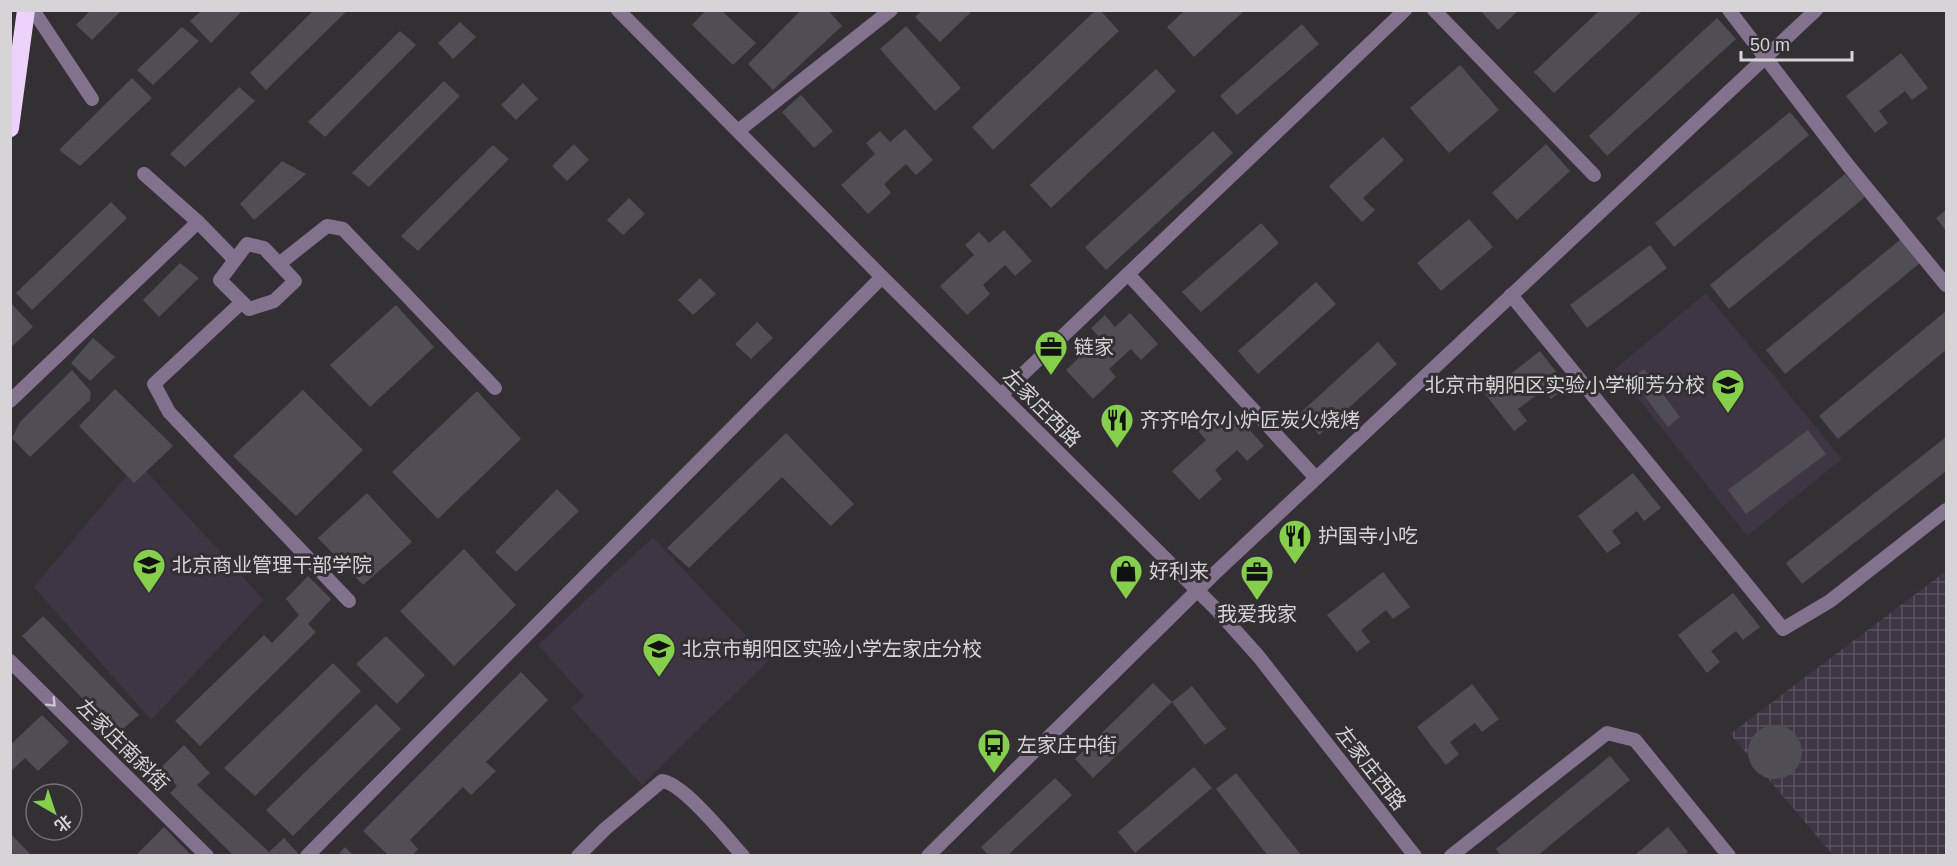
<svg xmlns="http://www.w3.org/2000/svg" width="1957" height="866" viewBox="0 0 1957 866" font-family="Helvetica,'Noto Sans SC',sans-serif">
  <defs>
    <pattern id="industrial-grid" width="8" height="8" patternUnits="userSpaceOnUse" patternTransform="scale(1.5)"><rect width="8" height="8" fill="#3e3642"/><path d="M0 4h8M4 0v8" fill="none" stroke="#59525d"/></pattern>
  </defs>
  <rect width="100%" height="100%" fill="#332f35"/>
  <!-- built -->
  <g fill="#3e3642">
    <polygon points="1706,293 1842,459 1747,536 1615,369"/>
    <polygon points="138,462 264,600 151,720 34,587"/>
    <polygon points="653,537 769,660 642,785 571,708 584,696 538,645"/>
  </g>
  <!-- industrial -->
  <polygon fill="url(#industrial-grid)" points="1946,571 1946,855 1833,855 1730,734"/>
  <!-- building -->
  <g fill="#524d54">
    <polygon points="91,10 122,10 92,40 76,25"/>
    <polygon points="202,10 243,10 211,43 190,21"/>
    <polygon points="314,10 348,10 266,90 250,73"/>
    <polygon points="706,10 721,10 756,43 733,65 692,25"/>
    <polygon points="801,10 828,10 842,26 773,90 748,64"/>
    <polygon points="922,10 973,10 940,42 915,17"/>
    <polygon points="1096,10 1100,10 1119,31 993,150 972,127"/>
    <polygon points="1185,10 1245,10 1194,57 1167,27"/>
    <polygon points="1480,10 1519,10 1498,30"/>
    <polygon points="1600,10 1643,10 1554,93 1534,72"/>
    <polygon points="1717,18 1736,39 1607,156 1589,136"/>
    <polygon points="460,22 476,37 453,59 438,43"/>
    <polygon points="1302,24 1319,44 1237,115 1220,96"/>
    <polygon points="906,26 961,88 935,111 880,49"/>
    <polygon points="182,27 199,41 153,85 137,70"/>
    <polygon points="400,31 416,45 325,137 308,122"/>
    <polygon points="1901,53 1928,88 1912,100 1905,91 1879,111 1888,123 1875,133 1846,96"/>
    <polygon points="1460,65 1499,110 1449,153 1410,108"/>
    <polygon points="1156,69 1176,91 1051,208 1030,185"/>
    <polygon points="132,78 152,98 80,166 59,150"/>
    <polygon points="444,81 460,96 369,187 352,173"/>
    <polygon points="523,83 538,99 516,120 501,105"/>
    <polygon points="239,87 255,101 185,167 170,154"/>
    <polygon points="801,95 833,131 814,148 782,112"/>
    <polygon points="1790,112 1809,135 1674,247 1655,223"/>
    <polygon points="905,129 933,160 916,175 906,164 884,184 891,193 868,214 841,185 875,154 866,143 880,131 890,142"/>
    <polygon points="1213,131 1233,153 1106,270 1085,247"/>
    <polygon points="1383,137 1404,160 1363,198 1375,210 1362,222 1329,186"/>
    <polygon points="574,144 589,160 567,181 552,166"/>
    <polygon points="1546,144 1570,171 1517,220 1492,193"/>
    <polygon points="493,145 509,159 418,251 401,236"/>
    <polygon points="282,161 306,174 254,220 240,204"/>
    <polygon points="1845,174 1865,197 1729,309 1710,285"/>
    <polygon points="629,198 645,214 623,235 607,220"/>
    <polygon points="111,202 127,218 32,310 16,293"/>
    <polygon points="1946,210 1946,231 1936,218"/>
    <polygon points="1469,219 1493,247 1441,291 1417,263"/>
    <polygon points="1261,223 1279,243 1201,312 1182,292"/>
    <polygon points="1004,230 1032,261 1015,276 1005,265 983,285 990,294 967,315 940,286 974,255 965,245 979,232 989,243"/>
    <polygon points="1901,239 1920,263 1785,374 1766,350"/>
    <polygon points="1650,245 1667,268 1587,328 1570,305"/>
    <polygon points="180,263 199,278 159,317 143,300"/>
    <polygon points="700,278 716,294 693,315 678,300"/>
    <polygon points="1316,282 1336,304 1258,374 1238,351"/>
    <polygon points="10,302 33,327 10,348"/>
    <polygon points="396,305 434,347 370,407 330,365"/>
    <polygon points="1946,311 1946,350 1838,439 1819,416"/>
    <polygon points="1130,313 1158,344 1141,360 1131,349 1109,369 1116,377 1093,399 1066,370 1100,338 1091,328 1105,315 1115,327"/>
    <polygon points="757,322 773,338 751,359 735,344"/>
    <polygon points="93,338 115,357 90,381 71,363"/>
    <polygon points="1378,342 1397,364 1319,435 1300,413"/>
    <polygon points="1540,351 1567,386 1551,399 1543,390 1518,409 1527,421 1514,431 1485,394"/>
    <polygon points="1644,369 1680,417 1668,427 1631,378"/>
    <polygon points="72,370 91,392 90,400 30,457 12,438 20,422"/>
    <polygon points="115,389 173,446 134,483 79,426"/>
    <polygon points="303,390 363,450 296,516 233,456"/>
    <polygon points="477,391 521,439 438,519 392,472"/>
    <polygon points="1236,415 1264,446 1247,461 1237,450 1215,470 1222,479 1199,500 1172,471 1206,440 1197,430 1211,417 1221,428"/>
    <polygon points="1808,430 1826,454 1746,514 1728,490"/>
    <polygon points="786,433 854,504 831,526 782,477 689,568 667,548"/>
    <polygon points="1946,437 1946,471 1802,584 1786,563"/>
    <polygon points="1633,473 1661,508 1644,521 1637,511 1612,531 1621,543 1607,553 1578,516"/>
    <polygon points="557,489 579,511 516,572 495,552"/>
    <polygon points="367,493 412,542 363,585 318,538"/>
    <polygon points="464,549 516,605 454,666 400,611"/>
    <polygon points="1383,572 1410,607 1393,619 1386,610 1361,630 1370,642 1357,652 1327,615"/>
    <polygon points="308,576 331,599 308,624 316,632 200,746 175,721 264,635 272,643 299,615 286,599"/>
    <polygon points="1733,593 1760,627 1743,640 1736,631 1711,651 1720,662 1707,673 1678,635"/>
    <polygon points="43,616 139,715 117,734 22,636"/>
    <polygon points="386,636 425,675 397,704 356,664"/>
    <polygon points="333,663 361,691 255,796 224,768"/>
    <polygon points="521,672 548,700 486,762 496,771 471,795 463,787 410,840 418,849 412,856 389,856 363,831"/>
    <polygon points="1153,683 1172,702 1093,778 1075,759"/>
    <polygon points="1472,684 1499,719 1482,732 1475,723 1450,742 1459,754 1446,765 1417,727"/>
    <polygon points="1192,686 1226,729 1205,745 1172,702"/>
    <polygon points="376,704 401,729 293,836 266,810"/>
    <polygon points="42,715 69,742 38,771 25,758 10,772 10,745"/>
    <circle cx="1775" cy="752" r="27"/>
    <polygon points="184,745 210,773 197,785 269,852 284,838 298,853 295,856 234,856 170,793 177,786 168,776 160,784 152,776"/>
    <polygon points="1610,756 1630,780 1537,856 1501,856 1496,849"/>
    <polygon points="1194,767 1212,788 1135,853 1118,832"/>
    <polygon points="1236,773 1302,856 1268,856 1216,789"/>
    <polygon points="1055,778 1072,795 1007,856 989,856 981,847"/>
    <polygon points="164,827 192,856 135,856"/>
    <polygon points="1668,827 1688,852 1683,856 1634,856"/>
    <polygon points="10,833 32,856 10,856"/>
    <polygon points="345,847 354,856 337,856"/>
  </g>
  <g fill="none" stroke-linecap="round" stroke-linejoin="round">
    <!-- minor -->
    <g stroke="#83728d" stroke-width="14">
      <polyline points="33,10 92,99"/>
      <polyline points="618,10 882,277 1218,611 1259,657 1415,856"/>
      <polyline points="1434,10 1594,175"/>
      <polyline points="1729,10 1847,164 1946,285"/>
      <polyline points="738,131 891,10"/>
      <polyline points="144,174 198,222 235,260 220,280 249,309 274,301 295,281 264,248 247,244 235,260"/>
      <polyline points="279,264 327,226 343,229 495,388"/>
      <polyline points="1128,274 1316,478"/>
      <polyline points="1511,295 1783,629 1830,601 1946,510"/>
      <polyline points="242,302 154,384 169,412 349,601"/>
      <polyline points="1001,395 1405,10"/>
      <polyline points="10,401 198,222"/>
      <polyline points="10,661 207,856"/>
      <polyline points="307,856 882,277"/>
      <path d="M578,856L605,829L662,781C683,783 727,838 743,856"/>
      <polyline points="928,856 1214,574 1816,10"/>
      <polyline points="1451,856 1607,733 1635,740 1729,856"/>
    </g>
    <!-- highway -->
    <polyline stroke="#edd3fb" stroke-width="18" points="10,128 26,10"/>
  </g>
  <!-- one-way arrows -->
  <defs><path id="oneway-chevron" d="M-2-3.5L2.5 0L-2 3.5" fill="none" stroke-width="1.6" stroke-linecap="round" stroke-linejoin="round" transform="scale(1.5)"/></defs>
  <use stroke="#cac5ce" href="#oneway-chevron" transform="translate(52 703) rotate(45)"/>
  <!-- icons -->
  <defs>
    <symbol id="office-pin" viewBox="-11 -11 22 30"><path d="M0 17L-7.5 6A9.5 9.5 0 1 1 7.5 6Z" fill="#85cf4c" stroke="#332f35"/><path d="M-6-3h4V-5.5h4V-3h4V5H-6ZM-1-4.5V-3h2v-1.5ZM-6 0V1H6V0Z" fill="#111"/></symbol>
    <symbol id="school-pin" viewBox="-11 -11 22 30"><path d="M0 17L-7.5 6A9.5 9.5 0 1 1 7.5 6Z" fill="#85cf4c" stroke="#332f35"/><path d="M0-5L7-2L0 1L-7-2ZM-4 1L0 2.5L4 1V4Q0 6-4 4Z" fill="#111"/></symbol>
    <symbol id="restaurant-pin" viewBox="-11 -11 22 30"><path d="M0 17L-7.5 6A9.5 9.5 0 1 1 7.5 6Z" fill="#85cf4c" stroke="#332f35"/><path d="M-5-6h1v4h1v-4h1v4h1v-4h1v5L-1.5 .5V6h-2V.5L-5-1ZM5-6V6H3V1.5H1.5Q1.5-4 5-6Z" fill="#111"/></symbol>
    <symbol id="university-pin" viewBox="-11 -11 22 30"><path d="M0 17L-7.5 6A9.5 9.5 0 1 1 7.5 6Z" fill="#85cf4c" stroke="#332f35"/><path d="M0-5L7-2L0 1L-7-2ZM-4 1L0 2.5L4 1V4Q0 6-4 4Z" fill="#111"/></symbol>
    <symbol id="shop-pin" viewBox="-11 -11 22 30"><path d="M0 17L-7.5 6A9.5 9.5 0 1 1 7.5 6Z" fill="#85cf4c" stroke="#332f35"/><path d="M-5-2.5h2.3a2.7 3.5 0 0 1 5.4 0H5L5.5 6h-11ZM-1.5-2.5h3a1.5 2.3 0 0 0-3 0Z" fill="#111"/></symbol>
    <symbol id="bus-pin" viewBox="-11 -11 22 30"><path d="M0 17L-7.5 6A9.5 9.5 0 1 1 7.5 6Z" fill="#85cf4c" stroke="#332f35"/><path d="M-5-6H5V4H4V6H2V4H-2V6H-4V4H-5ZM-3.5-4V0h7V-4ZM-3.5 1.2v1.5H-2V1.2ZM2 1.2v1.5H3.5V1.2Z" fill="#111"/></symbol>
  </defs>
  <g fill-rule="evenodd">
    <use href="#office-pin" x="1032" y="328" width="38" height="52"/>
    <use href="#school-pin" x="1709" y="366" width="38" height="52"/>
    <use href="#restaurant-pin" x="1098" y="401" width="38" height="52"/>
    <use href="#restaurant-pin" x="1276" y="517" width="38" height="52"/>
    <use href="#university-pin" x="130" y="546" width="38" height="52"/>
    <use href="#shop-pin" x="1107" y="552" width="38" height="52"/>
    <use href="#office-pin" x="1238" y="553" width="38" height="52"/>
    <use href="#school-pin" x="640" y="630" width="38" height="52"/>
    <use href="#bus-pin" x="975" y="726" width="38" height="52"/>
  </g>
  <g text-anchor="middle" stroke-width="6" stroke-linejoin="round" paint-order="stroke">
    <!-- poi labels -->
    <g font-size="20" fill="#d7d4d9" stroke="#332f35" text-anchor="start">
      <text x="1074" y="354">链家</text>
      <text x="1705" y="392" text-anchor="end">北京市朝阳区实验小学柳芳分校</text>
      <text x="1140" y="427">齐齐哈尔小炉匠炭火烧烤</text>
      <text x="1318" y="543">护国寺小吃</text>
      <text x="172" y="572">北京商业管理干部学院</text>
      <text x="1149" y="578">好利来</text>
      <text x="1257" y="621" text-anchor="middle">我爱我家</text>
      <text x="682" y="656">北京市朝阳区实验小学左家庄分校</text>
      <text x="1017" y="752">左家庄中街</text>
    </g>
    <!-- street labels -->
    <g font-size="20" fill="#d7d4d9" stroke="#332f35">
      <text transform="translate(1042 408) rotate(45)" y="7">左家庄西路</text>
      <text transform="translate(123 745) rotate(45)" y="7">左家庄南斜街</text>
      <text transform="translate(1371 768) rotate(52)" y="7">左家庄西路</text>
    </g>
  </g>
  <!-- border -->
  <rect width="1957" height="866" fill="none" stroke="#d7d4d9" stroke-width="24"/>
  <!-- north arrow -->
  <g transform="translate(54 812) rotate(141)"><circle r="28" fill="#332f35" stroke="#757177" stroke-width="1.5"/>
  <path d="M0-4.5L10 22L0 15L-10 22Z" fill="#85cf4c"/>
  <text y="-9" font-size="16" font-weight="bold" text-anchor="middle" fill="#d7d4d9">北</text>
  </g>
  <!-- scale -->
  <path d="M1741 51v9h111v-9" fill="none" stroke="#d7d4d9" stroke-width="3"/>
  <text x="1750" y="51" font-size="18" fill="#d7d4d9" stroke="#332f35" stroke-width="4.5" paint-order="stroke">50 m</text>
</svg>
